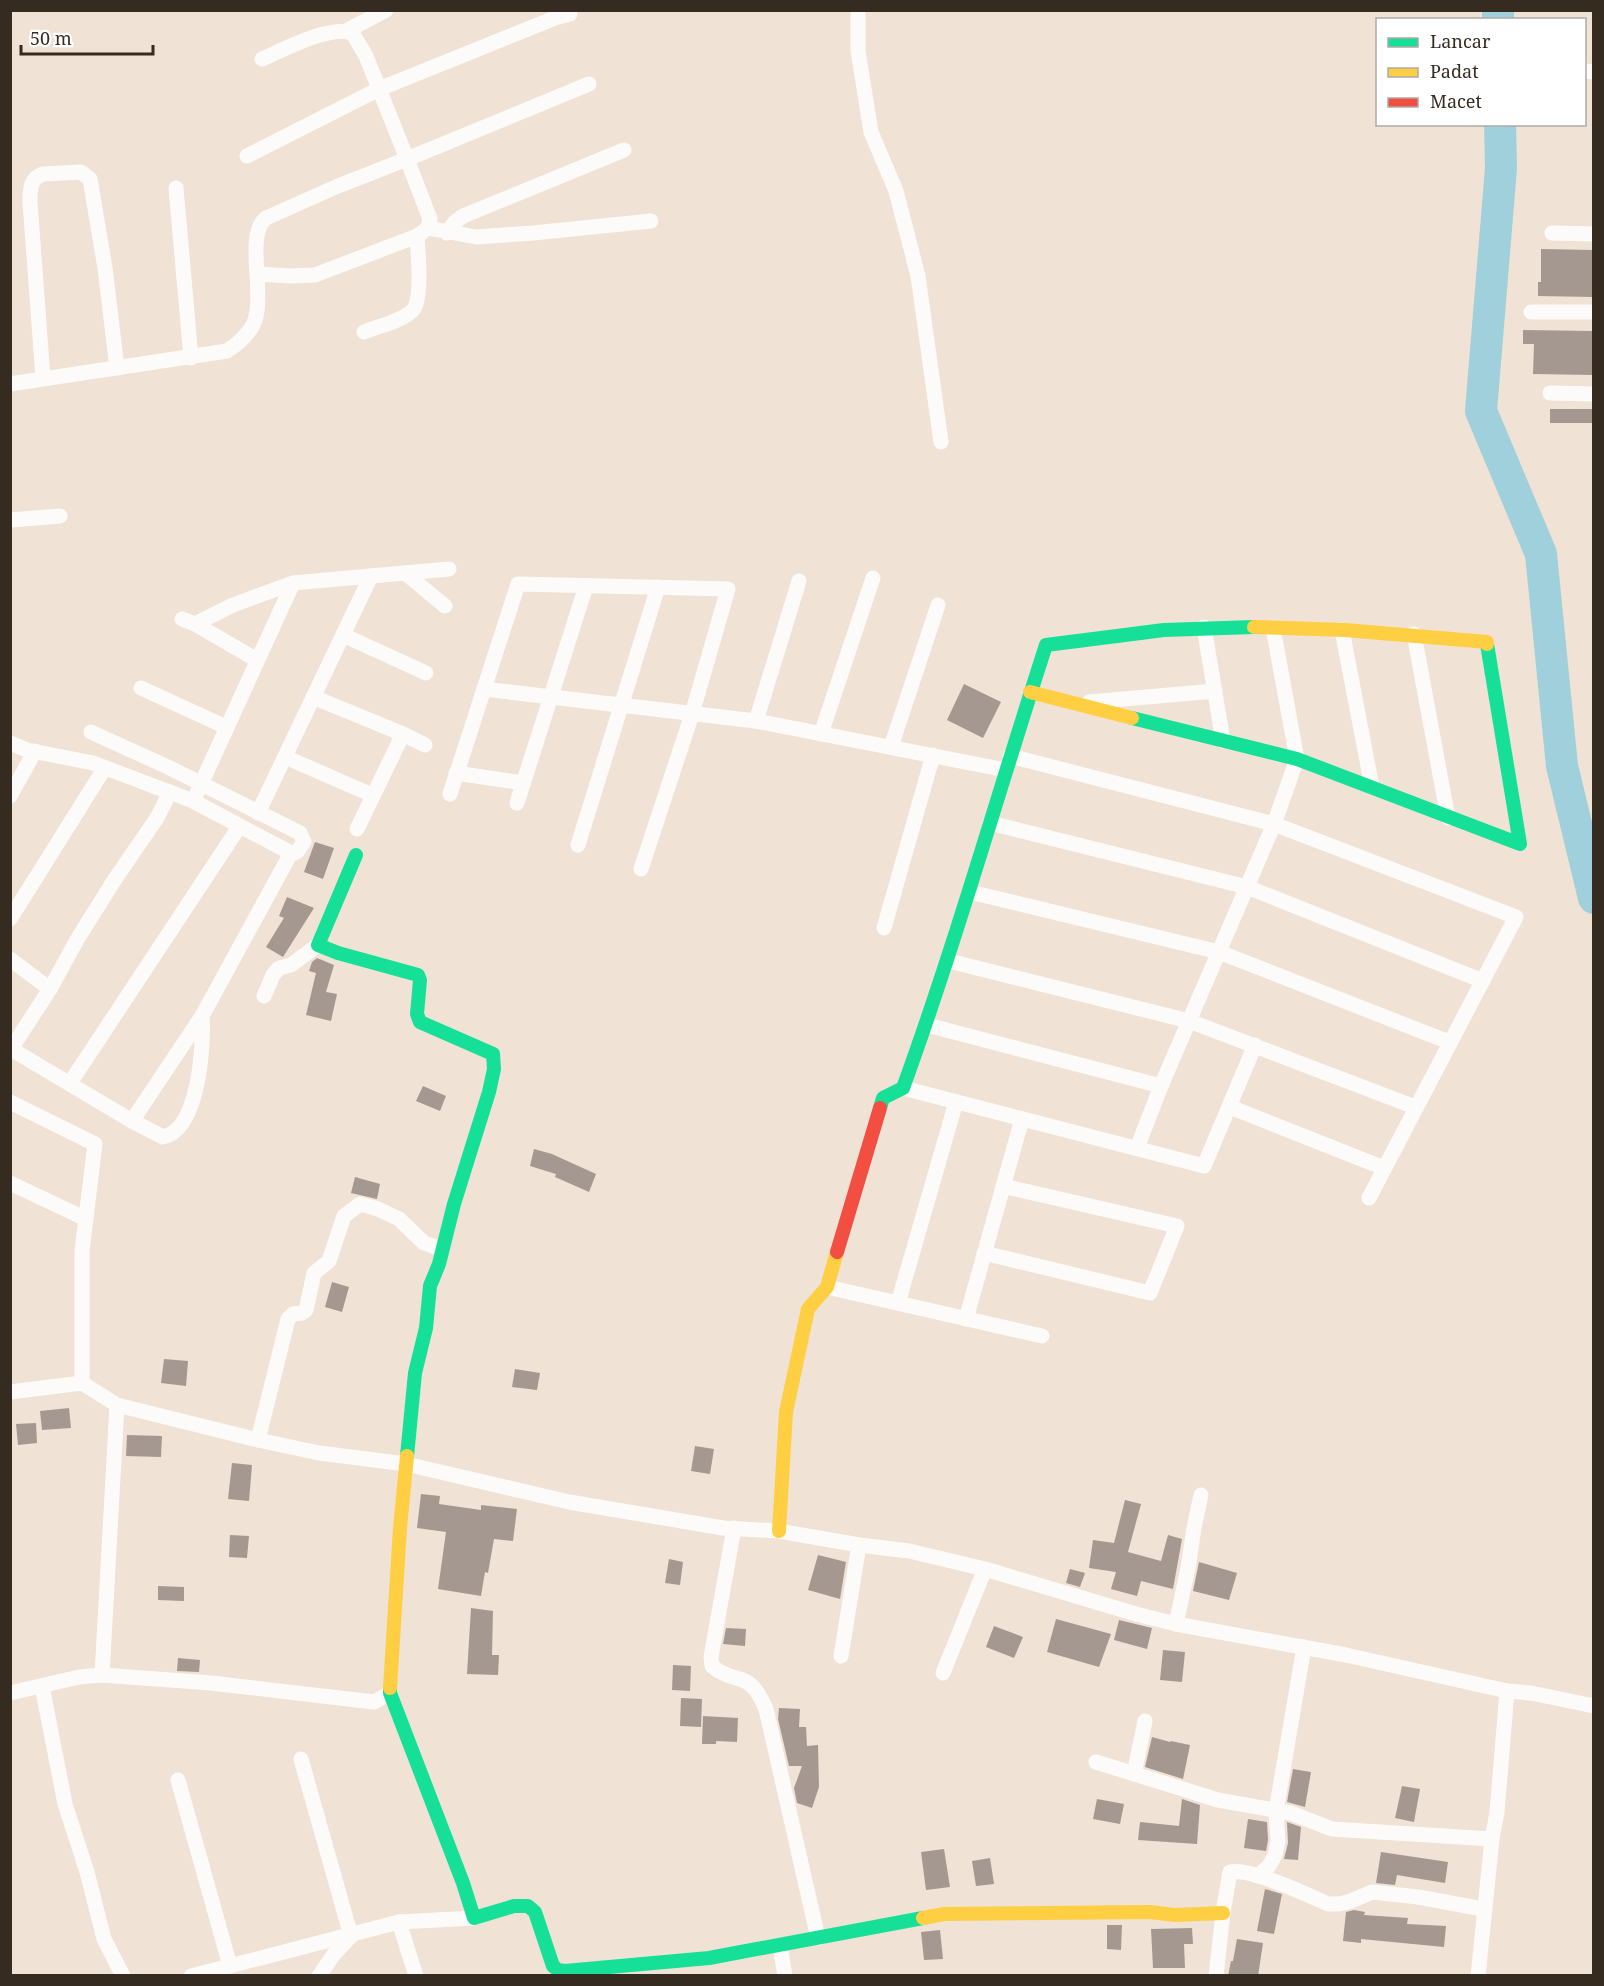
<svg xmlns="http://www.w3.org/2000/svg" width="1604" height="1986" viewBox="0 0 1604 1986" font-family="'Noto Serif',serif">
  <rect width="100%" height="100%" fill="#f0e2d4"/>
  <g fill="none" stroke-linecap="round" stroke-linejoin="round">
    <!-- river -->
    <g stroke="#a0d0dc" stroke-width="32">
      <polyline points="1498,10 1498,20"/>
      <polyline points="1500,124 1501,168 1481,411 1541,554 1562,766 1594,898"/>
    </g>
  </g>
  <!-- building -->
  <g fill="#a49891">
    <polygon points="1541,249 1593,250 1593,297 1538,296 1538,282 1541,282"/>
    <polygon points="1523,330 1593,331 1593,375 1533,374 1534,344 1523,344"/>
    <rect x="1550" y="409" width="43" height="14"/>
    <polygon points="964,684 1001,702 983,738 947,720"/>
    <polygon points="315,842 334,848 323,879 304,872"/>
    <polygon points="287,897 314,908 283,957 266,947 284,918 279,916"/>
    <polygon points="317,958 334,965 326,992 337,994 331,1021 306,1015 316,973 309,971 312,962"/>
    <polygon points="423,1086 446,1096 440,1111 416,1101"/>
    <polygon points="534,1149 552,1154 596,1174 589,1192 555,1177 556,1174 530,1166"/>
    <polygon points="355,1177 380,1184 377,1199 351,1193"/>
    <polygon points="332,1282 349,1287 342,1312 325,1307"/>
    <polygon points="164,1359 188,1361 186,1386 161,1383"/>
    <polygon points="515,1369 540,1373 537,1390 512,1387"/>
    <polygon points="69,1408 71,1428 42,1430 40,1411"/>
    <polygon points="36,1423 37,1443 18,1445 16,1424"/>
    <polygon points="127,1435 162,1436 161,1457 126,1456"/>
    <polygon points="695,1446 714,1449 710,1474 691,1471"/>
    <polygon points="232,1463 252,1465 249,1501 228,1499"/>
    <polygon points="421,1494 440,1496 439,1504 481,1510 481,1505 517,1509 513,1541 494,1539 488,1573 485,1572 481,1596 438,1589 446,1532 417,1528"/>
    <polygon points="1125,1500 1141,1504 1128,1552 1161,1561 1168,1535 1182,1539 1173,1589 1141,1581 1137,1596 1111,1589 1116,1572 1089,1568 1093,1540 1114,1543"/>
    <polygon points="230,1535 249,1536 247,1558 229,1557"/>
    <polygon points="818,1555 846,1562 840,1599 808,1590"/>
    <polygon points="669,1559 683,1562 680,1585 665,1583"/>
    <polygon points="1199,1562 1237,1573 1229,1600 1193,1591"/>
    <polygon points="1070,1569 1085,1573 1080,1587 1066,1583"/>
    <polygon points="158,1586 184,1587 184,1601 158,1600"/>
    <polygon points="471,1608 493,1611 492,1655 499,1655 498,1675 467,1674"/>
    <polygon points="1056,1619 1111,1634 1099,1667 1047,1652"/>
    <polygon points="1119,1620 1152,1628 1147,1649 1114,1640"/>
    <polygon points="994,1626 1023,1637 1014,1658 986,1647"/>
    <polygon points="726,1628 746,1629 745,1646 723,1644"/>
    <polygon points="1163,1650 1185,1652 1182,1682 1160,1680"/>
    <polygon points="178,1658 200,1660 199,1672 177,1671"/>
    <polygon points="673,1665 691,1666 690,1691 672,1690"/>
    <polygon points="681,1698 702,1699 701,1727 680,1726"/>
    <polygon points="779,1708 800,1709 799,1727 806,1727 807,1746 818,1745 819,1787 812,1808 797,1803 794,1788 802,1766 789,1766 778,1719"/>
    <polygon points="703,1716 738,1718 737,1742 716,1741 716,1744 702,1744"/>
    <polygon points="1152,1737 1170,1742 1171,1741 1190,1745 1183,1779 1145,1767"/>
    <polygon points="1293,1769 1311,1772 1305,1807 1287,1802"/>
    <polygon points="1402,1786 1420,1789 1414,1822 1395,1818"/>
    <polygon points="1097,1799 1124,1804 1120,1824 1093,1819"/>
    <polygon points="1182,1799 1200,1805 1197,1844 1138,1840 1140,1822 1179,1826"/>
    <polygon points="1248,1819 1267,1822 1268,1840 1266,1851 1244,1848"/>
    <polygon points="1287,1822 1301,1827 1298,1860 1284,1859 1288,1843"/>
    <polygon points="944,1849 950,1887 926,1890 921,1852"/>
    <polygon points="1381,1852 1448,1862 1445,1883 1397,1875 1395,1885 1376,1883"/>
    <polygon points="990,1858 994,1884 976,1886 972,1861"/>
    <polygon points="1265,1889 1282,1894 1274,1934 1257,1931"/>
    <polygon points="1354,1910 1365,1912 1364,1915 1408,1918 1407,1924 1446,1926 1444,1947 1361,1939 1361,1943 1343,1941 1346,1912"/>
    <polygon points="1107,1925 1122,1925 1121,1950 1107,1949"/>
    <polygon points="1192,1928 1193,1944 1184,1944 1185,1968 1153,1968 1151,1929"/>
    <polygon points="940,1930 943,1959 924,1960 921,1932"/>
    <polygon points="1237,1939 1263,1943 1258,1976 1228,1976 1231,1961 1233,1961"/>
  </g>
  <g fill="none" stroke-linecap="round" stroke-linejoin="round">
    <!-- street -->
    <g stroke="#fdfbf9" stroke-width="15">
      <polyline points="858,10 858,51 871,132 896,191 918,276 941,442"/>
      <polyline points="348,30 386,10"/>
      <polyline points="1584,71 1594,72"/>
      <polyline points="247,156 379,89 555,18 570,14"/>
      <polyline points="176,188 191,358"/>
      <polyline points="428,228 476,237 533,233 651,221"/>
      <polyline points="447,233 454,223 463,216 624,150"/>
      <polyline points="1552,233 1594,234"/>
      <polyline points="258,274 290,276 315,275 417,236 428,228 430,219 407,159 589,84"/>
      <polyline points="1531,312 1594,312"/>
      <path d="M364,332C378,326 400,322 412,311C423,301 418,252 417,236"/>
      <path d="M43,378L30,202C30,190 30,178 43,174L81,172L90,179L105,268L117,368"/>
      <path d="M10,384L227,351C238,344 246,337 253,325C267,297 244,235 266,218L338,186L407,159L366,56L353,34C334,23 283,50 262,59"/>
      <polyline points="1550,393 1594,394"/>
      <polyline points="10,520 60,516"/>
      <polyline points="405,573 445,606"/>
      <polyline points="182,619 195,624 257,660"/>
      <polyline points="195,624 233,605 293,583 371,576"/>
      <polyline points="1204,627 1223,741"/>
      <polyline points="1342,630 1372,787"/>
      <polyline points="1414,634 1448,818"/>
      <polyline points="343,635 426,673"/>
      <polyline points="141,688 226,727"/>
      <polyline points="484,689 756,721 1006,770"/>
      <polyline points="313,697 403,734 425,745"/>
      <polyline points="1089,702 1215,691"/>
      <polyline points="756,721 799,581"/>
      <polyline points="821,734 873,578"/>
      <polyline points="10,743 27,750 93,763 193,801 291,853 297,852 304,842 300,833 170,768 91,732"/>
      <polyline points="891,747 938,605"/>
      <polyline points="1010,756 1274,824 1516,917 1369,1198"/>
      <polyline points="285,757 372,795"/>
      <polyline points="456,773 523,783"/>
      <path d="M170,792L157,818L115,879L78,938L50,989L11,1049L132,1121L163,1137C199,1130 204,1045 202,1016"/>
      <polyline points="197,793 293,583"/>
      <polyline points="450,794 518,584 728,589 692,714 641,869"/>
      <polyline points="10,796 35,751"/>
      <polyline points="517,803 586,586"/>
      <polyline points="258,813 371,576 449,569"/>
      <polyline points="990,823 1247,887 1483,981"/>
      <polyline points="357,829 403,734"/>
      <polyline points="578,845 658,587"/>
      <polyline points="970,892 1219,952 1449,1042"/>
      <polyline points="10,919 104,769"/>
      <polyline points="884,928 933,755"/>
      <polyline points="10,959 50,989"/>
      <polyline points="949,961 1189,1021 1415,1107"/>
      <polyline points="264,996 273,975 279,968 291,965 318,945"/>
      <polyline points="927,1025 1161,1086"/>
      <polyline points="70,1083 239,827"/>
      <polyline points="903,1088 1204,1166 1255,1045"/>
      <polyline points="10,1102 95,1144 82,1251 82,1383"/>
      <polyline points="1230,1107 1384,1168"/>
      <polyline points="132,1121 202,1016 291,853"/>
      <polyline points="1137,1148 1161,1086 1274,824 1297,759 1273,628"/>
      <polyline points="10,1183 86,1219"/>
      <polyline points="984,1253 1150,1293 1177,1226 1003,1186"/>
      <polyline points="827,1287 1042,1336"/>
      <polyline points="898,1303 956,1102"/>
      <polyline points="966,1319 1022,1119"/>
      <polyline points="10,1392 82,1383 117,1405 258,1440 319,1453 406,1464 569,1502 723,1528 779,1531 859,1545 909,1551 985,1569 1136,1614 1176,1624 1346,1655 1507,1691 1531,1693 1594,1706"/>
      <polyline points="258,1440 288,1319 293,1314 302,1313 306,1310 314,1273 329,1261 344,1216 360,1204 378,1209 399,1219 424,1243 441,1249"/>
      <path d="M734,1528L711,1657L712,1666C737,1687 748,1667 766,1709L818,1938"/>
      <polyline points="1176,1624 1188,1568 1194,1528 1201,1495"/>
      <polyline points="841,1656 859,1545"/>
      <polyline points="943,1673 985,1569"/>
      <polyline points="102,1675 117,1405"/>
      <polyline points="42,1686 65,1804 87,1872 104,1939 123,1976"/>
      <polyline points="10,1693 79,1677 102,1675 211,1683 374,1702 390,1693"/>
      <polyline points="301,1759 351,1936"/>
      <polyline points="1096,1762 1218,1800 1291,1813 1332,1829 1492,1839 1497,1812 1507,1691"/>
      <polyline points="1134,1774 1145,1721"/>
      <polyline points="178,1780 230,1966"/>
      <polyline points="1258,1876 1269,1866 1275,1855 1278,1841 1276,1811 1304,1647"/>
      <polyline points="780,1946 785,1976"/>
      <polyline points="191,1976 399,1922"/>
      <polyline points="319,1976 334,1954 351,1936"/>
      <polyline points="416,1976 399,1922 474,1918"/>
      <path d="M1216,1976L1223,1913L1230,1872C1251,1868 1306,1894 1328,1904H1339L1351,1901L1372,1892L1418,1897L1483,1909"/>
      <polyline points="1478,1976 1492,1839"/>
    </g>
    <!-- fast -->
    <g stroke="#16e098" stroke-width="14">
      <polyline points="1132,718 1297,759 1520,844 1487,644"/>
      <polyline points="356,855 318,945 338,953 418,975 420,980 417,1014 420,1022 493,1054 494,1069 489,1092 454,1204 439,1264 430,1286 426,1328 415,1373 407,1456"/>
      <path d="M880,1108L883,1098L903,1088C956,942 998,793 1046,645L1164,630L1254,627"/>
      <polyline points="390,1688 390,1693 463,1883 474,1918 514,1906 528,1906 535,1912 553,1966 558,1970 565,1971 709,1958 923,1918"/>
    </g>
    <!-- slow -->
    <g stroke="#ffcf43" stroke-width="14">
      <polyline points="1254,627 1345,630 1487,642 1487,644"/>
      <polyline points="1030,692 1132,718"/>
      <polyline points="779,1531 786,1412 808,1309 827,1287 837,1252"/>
      <polyline points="390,1688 400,1528 407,1456"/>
      <polyline points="923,1918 944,1914 1150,1912 1175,1915 1223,1913"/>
    </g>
    <!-- jam -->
    <polyline stroke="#f24e42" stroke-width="14" points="837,1252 880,1108"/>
  </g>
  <!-- border -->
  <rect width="1604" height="1986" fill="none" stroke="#352b20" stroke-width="24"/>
  <!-- legend -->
  <rect x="1376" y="18" width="210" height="108" fill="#ffffff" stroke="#aeaaa6" stroke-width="1.5"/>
  <rect x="1388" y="38" width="30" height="9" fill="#16e098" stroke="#aeaaa6" stroke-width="1.5"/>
  <text x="1430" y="48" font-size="18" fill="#352b20">Lancar</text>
  <rect x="1388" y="68" width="30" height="9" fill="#ffcf43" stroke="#aeaaa6" stroke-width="1.5"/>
  <text x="1430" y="78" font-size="18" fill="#352b20">Padat</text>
  <rect x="1388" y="98" width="30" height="9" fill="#f24e42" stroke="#aeaaa6" stroke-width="1.5"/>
  <text x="1430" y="108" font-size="18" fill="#352b20">Macet</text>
  <!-- scale -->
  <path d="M21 45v9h132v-9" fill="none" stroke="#352b20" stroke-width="3"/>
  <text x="30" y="45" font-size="18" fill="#352b20" stroke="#ffffff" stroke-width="4.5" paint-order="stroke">50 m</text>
</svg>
